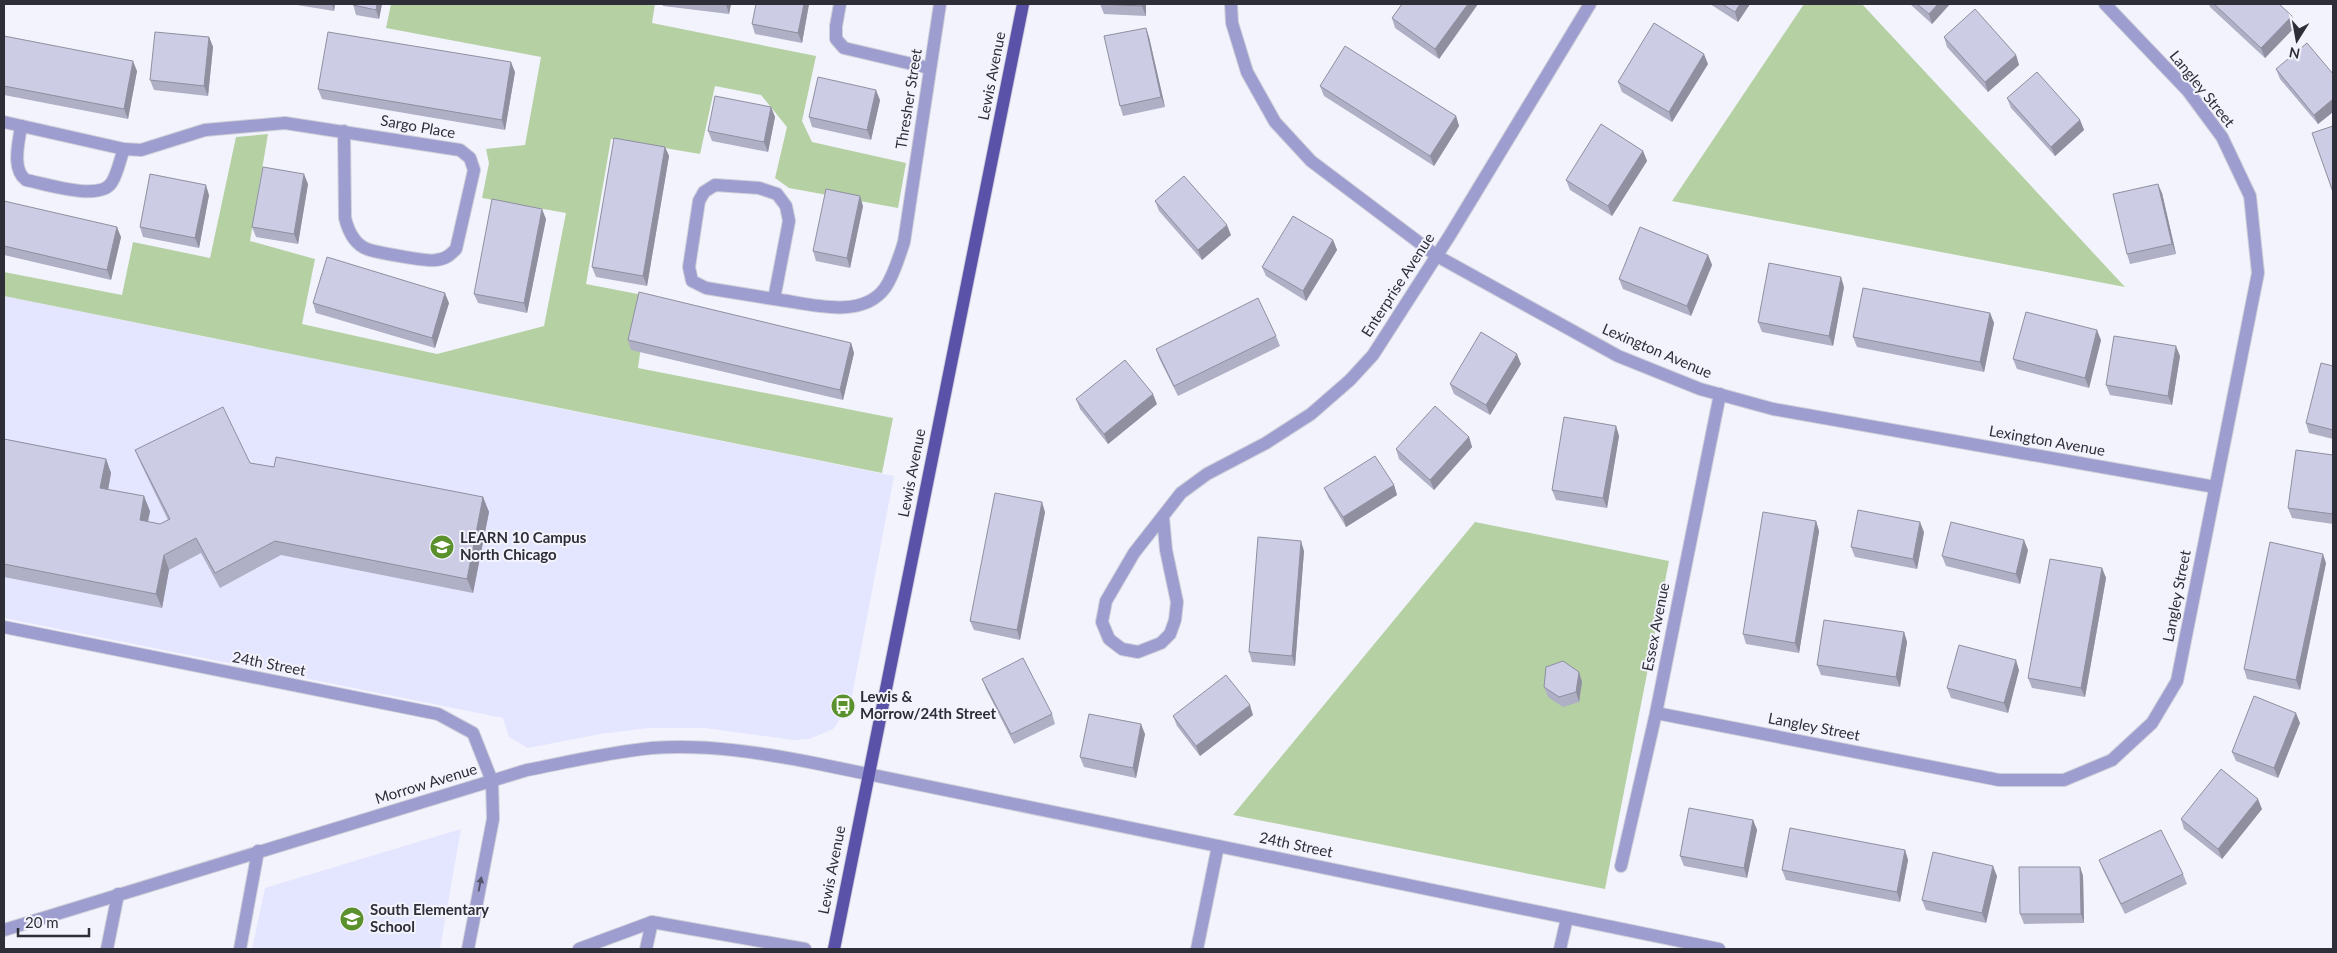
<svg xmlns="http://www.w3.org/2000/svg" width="2337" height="953" viewBox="0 0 2337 953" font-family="Lato,sans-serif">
  <rect width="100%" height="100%" fill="#f3f3fd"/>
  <!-- built -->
  <g fill="#e4e5ff">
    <polygon points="4,296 894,476 850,706 833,729 809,739 793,740 705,728 649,728 600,734 528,748 509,737 503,718 4,618"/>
    <polygon points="461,829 440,949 252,949 265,888"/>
  </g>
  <!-- green -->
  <g fill="#b5d1a4">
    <polygon points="391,4 655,4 652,23 816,56 802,121 812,142 906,163 898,208 789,188 775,178 787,127 761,95 715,86 700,154 611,139 586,284 648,296 638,368 893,418 882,473 4,296 4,272 122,295 133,242 210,258 236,137 268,134 250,241 315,259 302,324 437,354 544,326 566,213 482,198 489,163 486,149 525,145 541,57 386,28"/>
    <polygon points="1804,4 1862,4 2125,287 1672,201"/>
    <polygon points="1475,522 1669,561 1605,889 1233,815"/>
  </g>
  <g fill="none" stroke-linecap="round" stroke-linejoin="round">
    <defs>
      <g id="minor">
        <polyline points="840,4 836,26 836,39 844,48 929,68"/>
        <polyline points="1231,4 1232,23 1247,72 1275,122 1311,161 1437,256 1618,356 1700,389 1773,409 2215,487"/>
        <path d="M4,122L124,149L141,150L205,130L285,123L460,150L470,158L474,170L456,249C450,255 446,259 436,260C429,262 374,252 367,249C354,244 348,230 345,218L344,131"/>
        <path d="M21,126C19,142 11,169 26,180C46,184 101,202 112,182C118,172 120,159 124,149"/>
        <path d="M774,299L706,288L692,281L689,267L699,201L704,192L715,185L759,188L777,194L786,206L789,221L774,299C807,303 861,321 885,288C894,275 899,257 904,242L940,4"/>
        <polyline points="1163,517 1166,550 1177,602 1175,620 1170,634 1161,643 1138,652 1122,649 1109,639 1102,622 1106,601 1134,553 1181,493 1207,474 1266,443 1311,414 1350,380 1373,355 1450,235 1590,4"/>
        <polyline points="4,627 438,714 473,733 492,781 493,819 468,949"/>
        <polyline points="1656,713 1999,780 2064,780 2112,760 2152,723 2177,681 2258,273 2250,196 2222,137 2188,91 2105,4"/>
        <polyline points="1621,866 1656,713 1720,394"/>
        <path d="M4,930L527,770C568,762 610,752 652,748C708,744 764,753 819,764L1719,949"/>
        <polyline points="107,949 118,894"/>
        <polyline points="240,949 258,851"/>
        <polyline points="579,949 652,922 805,949"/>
        <polyline points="646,949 652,922"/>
        <polyline points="1197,949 1218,846"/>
        <polyline points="1560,949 1567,918"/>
      </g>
      <polyline id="major" points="834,949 1023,4"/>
    </defs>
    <!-- minor casing -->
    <use href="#minor" stroke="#d0d0da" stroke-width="14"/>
    <!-- major casing -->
    <use href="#major" stroke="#d0d0da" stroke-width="14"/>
    <!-- minor -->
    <use href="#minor" stroke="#9d9dcf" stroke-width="12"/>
    <!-- major -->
    <use href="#major" stroke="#5a51a9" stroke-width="12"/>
  </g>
  <!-- wall -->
  <g fill="#afafc5">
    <polygon points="291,4 335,4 334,11"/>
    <polygon points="353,4 382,4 379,19 356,15"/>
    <polygon points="662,4 731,4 729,14 663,6"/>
    <polygon points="809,4 802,43 755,34 752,24"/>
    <polygon points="1100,4 1146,4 1146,16 1104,14"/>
    <polygon points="1402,4 1478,4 1439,59 1395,28 1392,18"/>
    <polygon points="1710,4 1750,4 1738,22"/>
    <polygon points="1910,4 1950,4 1932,24"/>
    <polygon points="2209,4 2279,4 2292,16 2296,26 2265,58 2210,7"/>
    <polygon points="1146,28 1149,37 1165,107 1123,116 1120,106"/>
    <polygon points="4,36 137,71 128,119 4,95"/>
    <polygon points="209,37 213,47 208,96 154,90 150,80"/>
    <polygon points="1944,37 2016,55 2019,65 1988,92 1947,47"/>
    <polygon points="1708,64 1672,122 1622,92 1618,82"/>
    <polygon points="2276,69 2333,74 2333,112 2318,124 2280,79"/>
    <polygon points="515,72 505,130 322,99 318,89"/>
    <polygon points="1320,86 1456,116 1459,126 1434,166 1324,96"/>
    <polygon points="2007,98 2080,120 2084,130 2055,156 2011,108"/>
    <polygon points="880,100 871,140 812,127 809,117"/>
    <polygon points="771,107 775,117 768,152 712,141 708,131"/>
    <polygon points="665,147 669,156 647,286 596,277 592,267"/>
    <polygon points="1643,151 1647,161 1612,216 1570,190 1566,180"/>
    <polygon points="308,184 298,244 256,237 252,227"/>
    <polygon points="2162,193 2176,254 2130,264 2127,254"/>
    <polygon points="209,195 199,248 143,237 140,227"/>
    <polygon points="4,201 121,237 111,280 4,255"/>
    <polygon points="1155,201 1231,235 1202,260 1159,211"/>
    <polygon points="863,206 850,268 816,261 813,251"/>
    <polygon points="546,219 527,313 478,303 474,294"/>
    <polygon points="1333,240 1337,250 1306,301 1266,276 1262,267"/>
    <polygon points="1708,255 1712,265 1691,316 1623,289 1619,279"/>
    <polygon points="1844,287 1833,346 1762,332 1758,322"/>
    <polygon points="313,303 449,303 435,348 316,313"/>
    <polygon points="1990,313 1994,323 1984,372 1857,347 1853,337"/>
    <polygon points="1276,336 1280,346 1178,396 1159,358 1156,349"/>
    <polygon points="628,340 851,343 854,353 843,400 631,350"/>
    <polygon points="2101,340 2089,388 2017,369 2013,359"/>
    <polygon points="2180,356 2172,405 2110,395 2106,385"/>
    <polygon points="1521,364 1490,415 1454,394 1450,384"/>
    <polygon points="2333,366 2333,439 2309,433 2306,423"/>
    <polygon points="1076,399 1157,404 1108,444 1080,409"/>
    <polygon points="1616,426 1619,436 1607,508 1556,500 1552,490"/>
    <polygon points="1469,437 1472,447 1434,490 1399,459 1396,449"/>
    <polygon points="4,439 106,459 111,473 108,489 150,511 148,522 160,524 168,520 141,464 135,450 250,463 274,467 483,497 489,512 473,593 281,555 220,588 201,553 169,570 162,608 4,577"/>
    <polygon points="2333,455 2333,524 2292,518 2288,508"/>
    <polygon points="1394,485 1397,495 1346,527 1328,497 1324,488"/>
    <polygon points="1045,512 1020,640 974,630 970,621"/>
    <polygon points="1816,521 1819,531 1799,653 1746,644 1743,634"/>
    <polygon points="1924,532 1917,569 1855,557 1851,547"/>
    <polygon points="2028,550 2020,584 1946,566 1942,556"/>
    <polygon points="1304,551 1295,666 1252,662 1249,652"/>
    <polygon points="2326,563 2300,690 2247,679 2244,669"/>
    <polygon points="2102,568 2106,578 2085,697 2032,688 2028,678"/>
    <polygon points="1904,632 1907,642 1900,687 1821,675 1817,665"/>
    <polygon points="2019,670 2008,713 1951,698 1947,688"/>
    <polygon points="1579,672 1582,682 1579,702 1563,707 1548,697 1544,687"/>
    <polygon points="982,679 1052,714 1055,724 1014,744 986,689"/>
    <polygon points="1253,715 1200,756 1177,726 1173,716"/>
    <polygon points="2300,723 2278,778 2236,761 2232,752"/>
    <polygon points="1145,734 1136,778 1084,767 1080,757"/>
    <polygon points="2262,809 2222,859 2184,829 2181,819"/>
    <polygon points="1753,820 1757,830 1747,878 1684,866 1680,856"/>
    <polygon points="1905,850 1908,860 1900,902 1786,880 1782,870"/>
    <polygon points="2099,860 2183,874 2187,884 2125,914 2103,870"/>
    <polygon points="2080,867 2083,876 2084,923 2024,924 2020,914"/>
    <polygon points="1997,876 1986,923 1926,910 1922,900"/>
  </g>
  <!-- shaded-wall -->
  <g fill="#8f8fa0">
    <polygon points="332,4 335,4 334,11"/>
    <polygon points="377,4 382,4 379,19 376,10"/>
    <polygon points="726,4 731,4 729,14"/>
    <polygon points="804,4 809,4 802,43 798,33"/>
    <polygon points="1142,4 1146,4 1146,16 1142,6"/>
    <polygon points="1468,4 1478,4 1439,59 1435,49"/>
    <polygon points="1740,4 1750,4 1738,22 1735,12"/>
    <polygon points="1938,4 1950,4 1932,24 1929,14"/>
    <polygon points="2292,16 2296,26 2265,58 2261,48"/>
    <polygon points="1146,28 1149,37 1165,107 1161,97"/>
    <polygon points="209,37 213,47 208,96 204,86"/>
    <polygon points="1704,54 1708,64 1672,122 1669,112"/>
    <polygon points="2016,55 2019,65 1988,92 1985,82"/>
    <polygon points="133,61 137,71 128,119 124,109"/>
    <polygon points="511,62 515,72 505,130 502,120"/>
    <polygon points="876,90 880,100 871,140 867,130"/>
    <polygon points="2333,99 2333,112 2318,124 2314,115"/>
    <polygon points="771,107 775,117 768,152 764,142"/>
    <polygon points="1456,116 1459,126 1434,166 1430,156"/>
    <polygon points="2080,120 2084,130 2055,156 2051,147"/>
    <polygon points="665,147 669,156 647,286 643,276"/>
    <polygon points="1643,151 1647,161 1612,216 1608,206"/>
    <polygon points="304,174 308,184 298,244 294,234"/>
    <polygon points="2158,184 2162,193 2176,254 2172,244"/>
    <polygon points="206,185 209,195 199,248 195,238"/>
    <polygon points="860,196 863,206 850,268 847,258"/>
    <polygon points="542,209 546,219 527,313 524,303"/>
    <polygon points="1227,225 1231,235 1202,260 1198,250"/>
    <polygon points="117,227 121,237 111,280 107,270"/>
    <polygon points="1333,240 1337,250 1306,301 1303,291"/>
    <polygon points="1708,255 1712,265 1691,316 1687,306"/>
    <polygon points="1841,277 1844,287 1833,346 1829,336"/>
    <polygon points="445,293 449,303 435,348 432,338"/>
    <polygon points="1990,313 1994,323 1984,372 1980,362"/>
    <polygon points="2097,330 2101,340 2089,388 2085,378"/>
    <polygon points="851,343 854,353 843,400 840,390"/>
    <polygon points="2176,346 2180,356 2172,405 2168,396"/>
    <polygon points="1517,354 1521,364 1490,415 1486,405"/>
    <polygon points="1153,394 1157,404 1108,444 1104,434"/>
    <polygon points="1616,426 1619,436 1607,508 1603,498"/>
    <polygon points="1469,437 1472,447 1434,490 1430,480"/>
    <polygon points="106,459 111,473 106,502 100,488"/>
    <polygon points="1394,485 1397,495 1346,527 1343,517"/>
    <polygon points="144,496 150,511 145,535 140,520"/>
    <polygon points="483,497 489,512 473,593 467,579"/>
    <polygon points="1042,502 1045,512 1020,640 1017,630"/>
    <polygon points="1816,521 1819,531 1799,653 1795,643"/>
    <polygon points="1920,522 1924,532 1917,569 1913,559"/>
    <polygon points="2024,540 2028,550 2020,584 2016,574"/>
    <polygon points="1301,541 1304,551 1295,666 1292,656"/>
    <polygon points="2323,554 2326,563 2300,690 2296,680"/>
    <polygon points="164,555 169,570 162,608 156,594"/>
    <polygon points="2102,568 2106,578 2085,697 2081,688"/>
    <polygon points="1904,632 1907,642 1900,687 1896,677"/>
    <polygon points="2016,660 2019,670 2008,713 2004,703"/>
    <polygon points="1579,672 1582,682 1579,702 1576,692"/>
    <polygon points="1250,705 1253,715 1200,756 1196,746"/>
    <polygon points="2296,713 2300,723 2278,778 2274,768"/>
    <polygon points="1141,724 1145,734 1136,778 1133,768"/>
    <polygon points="2258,799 2262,809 2222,859 2218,849"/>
    <polygon points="1753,820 1757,830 1747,878 1744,868"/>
    <polygon points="1905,850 1908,860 1900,902 1897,892"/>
    <polygon points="1993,866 1997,876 1986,923 1982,913"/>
    <polygon points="2080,867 2083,876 2084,923 2081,914"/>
  </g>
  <!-- building -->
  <g fill="#cccce5" stroke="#8f8fa0">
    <polygon points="353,4 377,4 376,10 353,5"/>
    <polygon points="756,4 804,4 798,33 752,24"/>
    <polygon points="1100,4 1142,4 1142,6"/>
    <polygon points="1402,4 1468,4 1435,49 1392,18"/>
    <polygon points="1722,4 1740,4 1735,12"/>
    <polygon points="1917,4 1938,4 1929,14"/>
    <polygon points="2214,4 2279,4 2292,16 2261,48"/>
    <polygon points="1975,9 2016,55 1985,82 1944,37"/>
    <polygon points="1654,23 1704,54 1669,112 1618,82"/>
    <polygon points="1146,28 1161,97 1120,106 1104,36"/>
    <polygon points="155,32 209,37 204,86 150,80"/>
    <polygon points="328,32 511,62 502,120 318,89"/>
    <polygon points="4,36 133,61 124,109 4,86"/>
    <polygon points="2307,43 2333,74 2333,99 2314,115 2276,69"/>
    <polygon points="1345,46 1456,116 1430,156 1320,86"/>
    <polygon points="2037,72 2080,120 2051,147 2007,98"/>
    <polygon points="818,77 876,90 867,130 809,117"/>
    <polygon points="715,96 771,107 764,142 708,131"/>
    <polygon points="1601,124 1643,151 1608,206 1566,180"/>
    <polygon points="2333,126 2333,192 2312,133"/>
    <polygon points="614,138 665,147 643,276 592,267"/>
    <polygon points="263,167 304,174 294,234 252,227"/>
    <polygon points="150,174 206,185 195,238 140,227"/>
    <polygon points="1184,176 1227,225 1198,250 1155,201"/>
    <polygon points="2158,184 2172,244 2127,254 2113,194"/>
    <polygon points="826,189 860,196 847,258 813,251"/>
    <polygon points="492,199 542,209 524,303 474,294"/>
    <polygon points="4,201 117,227 107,270 4,246"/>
    <polygon points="1293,216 1333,240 1303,291 1262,267"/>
    <polygon points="1640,227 1708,255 1687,306 1619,279"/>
    <polygon points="327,257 445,293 432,338 313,303"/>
    <polygon points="1769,263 1841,277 1829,336 1758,322"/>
    <polygon points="1863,288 1990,313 1980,362 1853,337"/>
    <polygon points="639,292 851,343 840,390 628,340"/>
    <polygon points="1258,298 1276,336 1174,386 1156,349"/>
    <polygon points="2026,312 2097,330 2085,378 2013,359"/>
    <polygon points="1481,332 1517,354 1486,405 1450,384"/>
    <polygon points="2114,336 2176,346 2168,396 2106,385"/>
    <polygon points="1125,360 1153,394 1104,434 1076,399"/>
    <polygon points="2321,363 2333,366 2333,430 2306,423"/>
    <polygon points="1435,406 1469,437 1430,480 1396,449"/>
    <polygon points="223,407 250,463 274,467 276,457 483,497 467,579 275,541 215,573 196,538 164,555 156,594 4,564 4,439 106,459 100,488 144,496 140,520 160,524 170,519 135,450"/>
    <polygon points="1564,417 1616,426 1603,498 1552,490"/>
    <polygon points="2296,450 2333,455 2333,514 2288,508"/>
    <polygon points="1375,456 1394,485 1343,517 1324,488"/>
    <polygon points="995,493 1042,502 1017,630 970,621"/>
    <polygon points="1858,510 1920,522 1913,559 1851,547"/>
    <polygon points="1763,512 1816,521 1795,643 1743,634"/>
    <polygon points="1951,522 2024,540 2016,574 1942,556"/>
    <polygon points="1258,537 1301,541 1292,656 1249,652"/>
    <polygon points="2270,542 2323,554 2296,680 2244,669"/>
    <polygon points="2050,559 2102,568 2081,688 2028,678"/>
    <polygon points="1824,620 1904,632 1896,677 1817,665"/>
    <polygon points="1959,645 2016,660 2004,703 1947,688"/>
    <polygon points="1023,658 1052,714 1011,734 982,679"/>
    <polygon points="1563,661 1579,672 1576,692 1559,697 1544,687 1546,667"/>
    <polygon points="1226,675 1250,705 1196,746 1173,716"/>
    <polygon points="2254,696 2296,713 2274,768 2232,752"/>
    <polygon points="1089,714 1141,724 1133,768 1080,757"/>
    <polygon points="2221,769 2258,799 2218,849 2181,819"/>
    <polygon points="1689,808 1753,820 1744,868 1680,856"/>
    <polygon points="1790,828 1905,850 1897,892 1782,870"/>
    <polygon points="2161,830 2183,874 2121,904 2099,860"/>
    <polygon points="1933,852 1993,866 1982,913 1922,900"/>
    <polygon points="2019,867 2080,867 2081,914 2020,914"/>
  </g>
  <!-- one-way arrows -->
  <defs><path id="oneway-solid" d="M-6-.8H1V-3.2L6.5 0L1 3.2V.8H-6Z" transform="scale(1.25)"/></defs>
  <use fill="#55556d" href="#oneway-solid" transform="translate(480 884) rotate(-79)"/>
  <!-- icons -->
  <defs>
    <symbol id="school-disc" viewBox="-11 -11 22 22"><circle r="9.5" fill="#5a912c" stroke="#f3f3fd"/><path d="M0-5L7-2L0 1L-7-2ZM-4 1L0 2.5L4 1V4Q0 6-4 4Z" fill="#fff"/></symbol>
    <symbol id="bus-disc" viewBox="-11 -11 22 22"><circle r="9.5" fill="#5a912c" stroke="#f3f3fd"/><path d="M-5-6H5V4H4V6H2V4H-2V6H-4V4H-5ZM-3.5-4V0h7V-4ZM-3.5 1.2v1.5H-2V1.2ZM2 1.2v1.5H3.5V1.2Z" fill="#fff"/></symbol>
  </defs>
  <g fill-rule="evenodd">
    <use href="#school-disc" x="428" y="533" width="28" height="28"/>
    <use href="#bus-disc" x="829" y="692" width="28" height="28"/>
    <use href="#school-disc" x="338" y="905" width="28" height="28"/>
  </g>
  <g text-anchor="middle" stroke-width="4" stroke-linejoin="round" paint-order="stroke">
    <!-- street labels -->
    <g font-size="15" fill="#2e2e38" stroke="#f3f3fd">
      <text transform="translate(992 76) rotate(-79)" y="5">Lewis Avenue</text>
      <text transform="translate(2202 89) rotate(51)" y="5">Langley Street</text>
      <text transform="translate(909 99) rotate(-81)" y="5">Thresher Street</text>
      <text transform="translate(418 127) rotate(10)" y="5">Sargo Place</text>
      <text transform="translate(1398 285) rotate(-57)" y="5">Enterprise Avenue</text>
      <text transform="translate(1657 351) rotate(23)" y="5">Lexington Avenue</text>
      <text transform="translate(2047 441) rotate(10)" y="5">Lexington Avenue</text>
      <text transform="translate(912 473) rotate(-79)" y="5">Lewis Avenue</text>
      <text transform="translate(2177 596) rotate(-79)" y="5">Langley Street</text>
      <text transform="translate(1656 627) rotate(-79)" y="5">Essex Avenue</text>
      <text transform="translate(269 664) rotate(11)" y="5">24th Street</text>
      <text transform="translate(1814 727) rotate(11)" y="5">Langley Street</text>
      <text transform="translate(426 784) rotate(-17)" y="5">Morrow Avenue</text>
      <text transform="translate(1296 845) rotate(12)" y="5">24th Street</text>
      <text transform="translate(832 870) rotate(-79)" y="5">Lewis Avenue</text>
    </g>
    <!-- poi labels -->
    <g font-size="15" font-weight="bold" fill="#2e2e38" stroke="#f3f3fd" text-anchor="start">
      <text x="460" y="543">LEARN 10 Campus<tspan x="460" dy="17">North Chicago</tspan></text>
      <text x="860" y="702">Lewis &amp;<tspan x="860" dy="17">Morrow/24th Street</tspan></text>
      <text x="370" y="915">South Elementary<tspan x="370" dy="17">School</tspan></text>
    </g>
  </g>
  <!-- border -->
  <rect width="2337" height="953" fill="none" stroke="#2e2e38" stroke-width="10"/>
  <!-- north arrow -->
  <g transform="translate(2297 40) rotate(191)" stroke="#f3f3fd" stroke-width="4" paint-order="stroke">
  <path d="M0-4L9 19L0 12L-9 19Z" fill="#2e2e38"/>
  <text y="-8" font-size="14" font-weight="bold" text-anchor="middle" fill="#2e2e38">N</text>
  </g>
  <!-- scale -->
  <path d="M18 928v8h71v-8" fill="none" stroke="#2e2e38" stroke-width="2.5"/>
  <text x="25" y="928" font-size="15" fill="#2e2e38" stroke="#f3f3fd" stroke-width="4" paint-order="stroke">20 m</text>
</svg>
